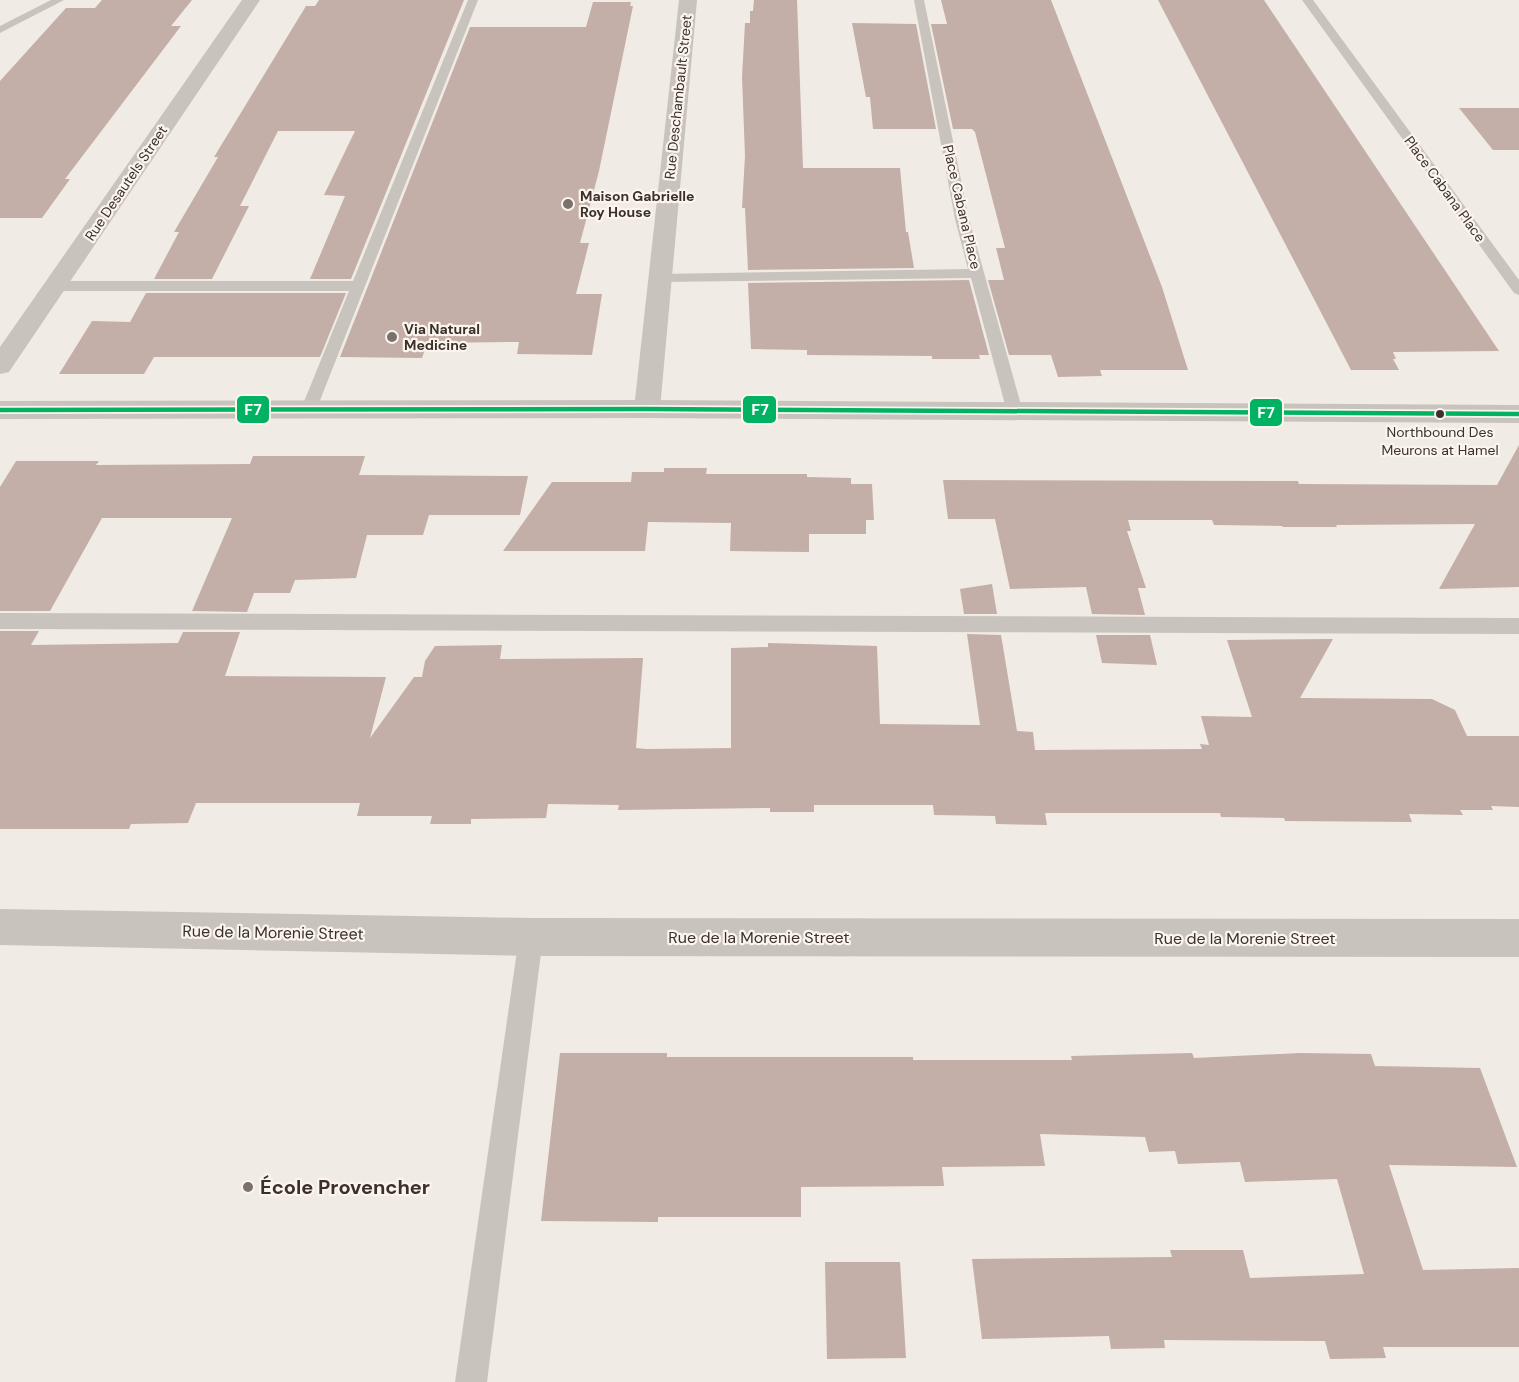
<svg xmlns="http://www.w3.org/2000/svg" width="1519" height="1382" viewBox="0 0 1519 1382" font-family="'DM Sans',sans-serif">
  <rect width="100%" height="100%" fill="#f0ebe5"/>
  <!-- building -->
  <g fill="#c3afa7">
    <polygon points="102,0 192,0 171,26 181,26 65,179 70,179 42,218 0,218 0,81 66,8 95,8"/>
    <polygon points="319,0 464,0 351,279 310,279 345,196 324,195 355,131 278,131 240,206 249,206 212,279 154,279 179,232 174,232 218,157 214,157 306,6 315,6"/>
    <polygon points="754,0 797,0 803,168 900,168 906,232 908,232 914,268 748,270 745,208 742,208 745,156 742,77 745,23 750,23 750,11 753,11"/>
    <polygon points="941,0 1051,0 1162,287 1188,370 1100,370 1102,376 1058,377 1051,355 1009,355 988,280 1004,280 996,248 1005,248 975,132 972,129 953,129 931,24 947,24"/>
    <polygon points="1158,0 1264,0 1499,351 1393,352 1396,359 1393,359 1399,370 1351,370"/>
    <polygon points="593,2 631,2 630,6 633,6 599,171 580,243 589,243 576,294 602,294 592,355 517,354 519,342 427,343 422,358 340,357 470,27 586,27"/>
    <polygon points="852,23 916,24 936,129 873,129 870,97 866,97"/>
    <polygon points="1459,108 1519,108 1519,150 1493,150"/>
    <polygon points="969,280 989,355 979,355 980,359 932,359 932,356 807,355 807,350 751,349 748,283"/>
    <polygon points="146,293 346,293 320,357 154,357 144,374 59,374 92,321 130,322"/>
    <polygon points="1519,445 1519,587 1439,589 1475,524 1336,525 1337,527 1283,527 1282,526 1214,525 1212,520 1128,520 1131,531 1127,531 1146,588 1138,588 1145,615 1092,614 1086,587 1010,589 995,519 948,519 943,480 1298,481 1299,484 1497,485"/>
    <polygon points="253,456 365,456 359,475 528,476 520,515 429,515 423,535 367,535 356,578 295,580 290,593 254,593 247,612 192,611 232,518 102,518 50,611 0,611 0,487 16,461 99,461 96,465 250,464"/>
    <polygon points="664,468 707,468 706,474 807,474 807,477 851,478 851,484 872,484 874,520 866,520 866,534 809,534 809,552 730,551 731,523 648,522 645,551 503,551 552,482 631,482 632,472 664,472"/>
    <polygon points="992,584 997,614 964,614 960,589"/>
    <polygon points="0,631 39,631 31,645 178,643 183,632 240,632 225,676 386,677 370,738 414,677 422,677 425,661 435,646 502,645 500,659 643,658 636,748 646,749 731,748 731,648 768,647 768,643 877,646 880,724 980,725 967,634 1001,635 1017,731 1033,732 1035,750 1202,749 1200,744 1209,745 1201,716 1252,717 1227,640 1333,639 1300,698 1432,699 1455,710 1467,736 1519,736 1519,807 1491,806 1493,810 1460,810 1463,815 1409,814 1412,822 1285,821 1284,818 1221,817 1220,813 1045,813 1047,825 996,824 995,816 934,815 933,805 814,805 814,812 770,812 770,808 618,810 619,805 548,804 546,818 471,819 471,824 430,824 432,816 357,816 360,803 196,803 188,823 131,824 129,829 0,829"/>
    <polygon points="1096,635 1150,635 1157,665 1102,663"/>
    <polygon points="560,1053 667,1053 667,1057 913,1057 913,1060 1072,1060 1071,1056 1192,1053 1194,1058 1300,1053 1371,1054 1375,1066 1480,1068 1517,1167 1389,1165 1423,1270 1519,1268 1519,1347 1383,1347 1386,1358 1330,1359 1325,1341 1164,1340 1165,1348 1111,1349 1109,1336 982,1339 972,1259 1172,1257 1170,1250 1243,1250 1250,1278 1364,1274 1337,1179 1245,1182 1240,1162 1178,1164 1175,1151 1149,1152 1145,1137 1040,1134 1045,1166 942,1167 944,1186 801,1187 801,1217 658,1217 658,1222 541,1221"/>
    <polygon points="825,1262 900,1262 906,1358 827,1359"/>
  </g>
  <g fill="none" stroke-linecap="round" stroke-linejoin="round">
    <!-- service -->
    <g fill="#c9c3be" fill-rule="evenodd">
      <polygon points="51,0 64,0 0,33 0,26"/>
      <polygon points="468,0 478,0 315,413 303,413 301,409 349,291 54,291 46,286 54,281 353,281"/>
      <polygon points="914,0 924,0 969,219 1023,412 1021,416 1009,416 1007,412 971,278 660,282 653,278 660,274 968,269 955,219"/>
      <polygon points="1302,0 1313,0 1519,280 1519,295 1514,293"/>
      <polygon points="0,613 1519,618 1519,634 0,629"/>
      <polygon points="531,925 540,929 543,937 487,1382 455,1382 519,937 522,929"/>
    </g>
    <!-- minor -->
    <g fill="#c9c3be" fill-rule="evenodd">
      <polygon points="242,0 260,0 9,372 0,374 0,347"/>
      <polygon points="679,0 697,0 660,409 656,415 647,418 638,415 634,409"/>
      <polygon points="0,909 531,918 1519,919 1519,957 531,956 0,945"/>
    </g>
    <!-- tertiary -->
    <polygon fill="#c9c3be" fill-rule="evenodd" points="647,400 1519,405 1519,423 647,418 0,419 0,401"/>
    <defs>
      <polyline id="bus-1" points="0,410 647,409 1519,414"/>
    </defs>
    <!-- bus-1 casing -->
    <use href="#bus-1" stroke="#fbf5ee" stroke-width="8"/>
    <!-- bus-1 -->
    <use href="#bus-1" stroke="#00b262" stroke-width="4.5"/>
  </g>
  <!-- markers -->
  <g fill="#7a716c" stroke="#fbf5ee" stroke-width="2">
    <circle cx="568" cy="204" r="6"/>
    <circle cx="392" cy="337" r="6"/>
    <circle cx="248" cy="1187" r="6"/>
  </g>
  <circle fill="#3b302b" stroke="#fbf5ee" stroke-width="2" cx="1440" cy="414" r="5"/>
  <g text-anchor="middle" stroke-width="4.5" stroke-linejoin="round" paint-order="stroke">
    <!-- far-street labels -->
    <g font-size="14" fill="#3b302b" stroke="#fbf5ee">
      <text transform="translate(678 97) rotate(-84)" y="5">Rue Deschambault Street</text>
      <text transform="translate(126 183) rotate(-56)" y="5">Rue Desautels Street</text>
      <text transform="translate(1445 189) rotate(54)" y="5">Place Cabana Place</text>
      <text transform="translate(962 207) rotate(77)" y="5">Place Cabana Place</text>
    </g>
    <!-- far-poi labels -->
    <g font-size="14" font-weight="bold" fill="#3b302b" stroke="#fbf5ee" text-anchor="start">
      <text x="580" y="201">Maison Gabrielle<tspan x="580" dy="16">Roy House</tspan></text>
      <text x="404" y="334">Via Natural<tspan x="404" dy="16">Medicine</tspan></text>
    </g>
    <!-- bus labels -->
    <g font-size="14" fill="#3b302b" stroke="#fbf5ee">
      <text x="1440" y="437">Northbound Des<tspan x="1440" dy="18">Meurons at Hamel</tspan></text>
    </g>
    <!-- street labels -->
    <g font-size="16" fill="#3b302b" stroke="#fbf5ee">
      <text transform="translate(273 932) rotate(1)" y="6">Rue de la Morenie Street</text>
      <text x="759" y="943">Rue de la Morenie Street</text>
      <text x="1245" y="944">Rue de la Morenie Street</text>
    </g>
    <!-- near-poi labels -->
    <g font-size="20" font-weight="bold" fill="#3b302b" stroke="#fbf5ee" text-anchor="start">
      <text x="260" y="1194">École Provencher</text>
    </g>
  </g>
  <g stroke="#fbf5ee" stroke-width="2">
    <rect x="236" y="395" width="34" height="29" rx="6" fill="#00b262"/>
    <rect x="742" y="395" width="35" height="29" rx="6" fill="#00b262"/>
    <rect x="1249" y="398" width="34" height="29" rx="6" fill="#00b262"/>
  </g>
  <g font-size="16" text-anchor="middle" font-weight="bold" fill="#fff">
    <text x="253" y="415">F7</text>
    <text x="760" y="415">F7</text>
    <text x="1266" y="418">F7</text>
  </g>
</svg>
